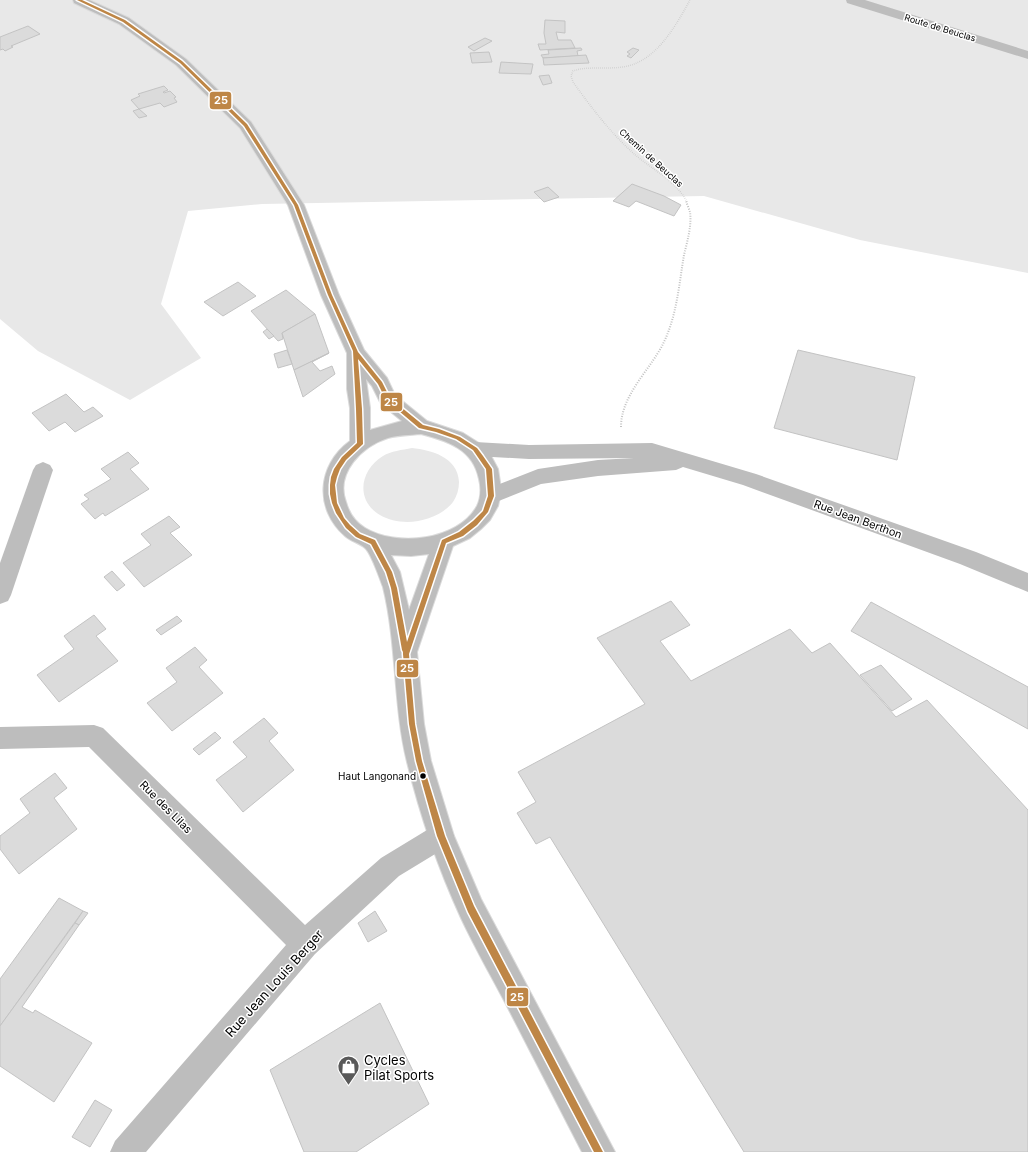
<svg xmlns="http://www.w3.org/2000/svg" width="1028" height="1152" viewBox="0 0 1028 1152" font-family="Inter,sans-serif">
  <rect width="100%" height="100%" fill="#fff"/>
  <!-- green -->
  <g fill="#e8e8e8">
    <polygon points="0,0 1028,0 1028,273 860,240 704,196 262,204 188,211 161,304 201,358 130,400 38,351 0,319"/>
    <path d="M412,448C431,450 458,457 459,482C459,489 457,496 453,502C437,522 402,528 380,515C355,500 360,470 383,456C391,451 402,450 412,448Z"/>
  </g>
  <!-- building -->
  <g fill="#dbdbdb" stroke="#c3c3c3">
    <polygon points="545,20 565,21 565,33 556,32 558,40 571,40 575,48 540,50 538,44 546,44 544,33"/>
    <polygon points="28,26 40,34 11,46 13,47 5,51 3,49 0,50 0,37"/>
    <polygon points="485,38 492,41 474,51 468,47"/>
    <polygon points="581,48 582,50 577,51 578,56 543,58 541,55 549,54 548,50"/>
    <polygon points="633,48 639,50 631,58 627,56 630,54 627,52"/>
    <polygon points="489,52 492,62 472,63 470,53"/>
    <polygon points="586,55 589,63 544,65 543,58"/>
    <polygon points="501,62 533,64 531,74 499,73"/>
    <polygon points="549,75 552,83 543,85 539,76"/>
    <polygon points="164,86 168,90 163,92 164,93 170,91 176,97 174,98 177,102 164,107 160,103 139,109 131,100 140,96 138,94"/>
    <polygon points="139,109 147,116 139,118 133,111"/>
    <polygon points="632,184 664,196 681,205 674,216 636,201 629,207 613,201"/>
    <polygon points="548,187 559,197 544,202 534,192"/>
    <polygon points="238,282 256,296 223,316 204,302"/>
    <polygon points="286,290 315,314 282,333 283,339 278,341 251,311"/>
    <polygon points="315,314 329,353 294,370 282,333"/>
    <polygon points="267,329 274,336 269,339 263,332"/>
    <polygon points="287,350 292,364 278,368 274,354"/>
    <polygon points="798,350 915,377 897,460 774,428"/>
    <polygon points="329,353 312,362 320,371 332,366 335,374 303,397 294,370"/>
    <polygon points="66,394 84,412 93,407 103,416 75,432 65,422 49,431 32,413"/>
    <polygon points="128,452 139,463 130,469 149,489 105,516 103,513 95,519 81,504 89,499 84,495 111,479 101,469"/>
    <polygon points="169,516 180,527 170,533 192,555 144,587 123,563 151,545 141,534"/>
    <polygon points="112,571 125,585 117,591 104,577"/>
    <polygon points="671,601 690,625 660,641 691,681 790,629 812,653 830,643 896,717 927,700 1028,810 1028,1152 744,1152 550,837 536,844 517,813 536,802 518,772 645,704 597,638"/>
    <polygon points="871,602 1028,687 1028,729 851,631"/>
    <polygon points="94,615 106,629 96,636 118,661 59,702 37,675 74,649 64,636"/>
    <polygon points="177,616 182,621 161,635 156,630"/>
    <polygon points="195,647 207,660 199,667 223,693 172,731 147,703 177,682 166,668"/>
    <polygon points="881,665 912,699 892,711 860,675"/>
    <polygon points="264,718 278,733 269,741 294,770 243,812 216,780 247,757 233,742"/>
    <polygon points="215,732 221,738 199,755 193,749"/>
    <polygon points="55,773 67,788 54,798 77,829 19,874 0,849 0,836 30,813 20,799"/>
    <polygon points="59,898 83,911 0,1026 0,979"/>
    <polygon points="83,911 88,913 79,925 75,923"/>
    <polygon points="375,911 387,931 368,942 358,923"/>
    <polygon points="75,923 79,925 22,1007 33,1013 35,1010 92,1043 54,1102 0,1066 0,1026"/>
    <polygon points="380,1003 429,1104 356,1152 304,1152 270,1070"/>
    <polygon points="95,1100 112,1110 90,1147 72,1137"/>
  </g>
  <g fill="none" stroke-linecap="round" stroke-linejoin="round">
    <defs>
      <path id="major" d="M73,0H89L129,18L186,59L251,122L304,205L339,295L364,350L387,378L395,395L427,421L463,433L482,445L490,454L498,469L500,482V497L498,506L490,520L481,529L470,538L453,546L417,652L424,724L431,761L454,836L481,899L615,1152H582C558,1105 534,1059 510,1012C494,981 476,950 461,918C438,868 420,815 407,762C393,705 397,644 383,587C380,579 371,553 365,548C360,543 350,541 345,536C314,509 317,465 350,441V408L347,389V353L321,295L288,205L240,128L176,65L119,24L74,3ZM366,379L372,386L381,404L402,421L370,430V408ZM421,434C448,441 473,449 479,479C481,487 481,498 477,506C458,541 396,547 365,528C355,522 349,513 346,502C335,473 362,446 388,438C398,435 410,435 421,434ZM429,554L409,610L400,572L391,555L411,556Z"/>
    </defs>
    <!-- major casing -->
    <use href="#major" stroke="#dbdbdb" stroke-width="2"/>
    <!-- path-far1 -->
    <path stroke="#c2c2c2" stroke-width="1.5" stroke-dasharray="0.5 1.5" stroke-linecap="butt" d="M687,202C676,180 649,168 632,152C609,131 591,107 573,82L571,76L573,71L580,69C594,67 608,69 623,67C656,62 675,27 690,0"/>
    <!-- path -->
    <path stroke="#c2c2c2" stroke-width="2" stroke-dasharray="1 1.5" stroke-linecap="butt" d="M621,427C621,395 650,370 663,344C677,316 679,284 684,255C687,242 692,226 690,212C689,209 687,204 686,201"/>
    <!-- minor -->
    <g fill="#bdbdbd" fill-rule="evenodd">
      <polygon points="846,0 865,0 1028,51 1028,59 847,3"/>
      <polygon points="475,442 529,445 652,443 756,474 976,552 1028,573 1028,592 960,564 743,485 683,467 676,470 598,476 541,484 491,504 484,502 481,496 484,490 538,469 598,460 634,458 529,459 475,456 468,454 465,449 468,444"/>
      <polygon points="43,462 50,465 53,470 11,595 8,601 0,604 0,563 33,470 36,465"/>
      <polygon points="94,725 103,728 305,925 381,858 432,827 441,823 450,827 454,836 450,845 399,876 315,954 146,1152 110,1152 115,1141 286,945 89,747 0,749 0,727"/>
    </g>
    <!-- major -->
    <use href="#major" fill="#bdbdbd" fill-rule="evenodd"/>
    <defs>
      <path id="bus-1" d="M77,0H82L125,20L182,61L247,124L298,205L332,295L358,352L382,382L390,398L423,425L439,429L460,437L477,448L483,456L492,469L494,496L488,512L477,525L463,536L446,543L409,654L415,724L422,761L445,836L474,906L603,1152H594L468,912L437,836L416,761L409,724L403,654V652L402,650L391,588L386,572L371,544L356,537L346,528L336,513L332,503L330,494V485L331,477L334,469L342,457L357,443L356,409L353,351L328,295L294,205L244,126L180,63L123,22ZM358,359L378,384L386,400L419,428L436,432L456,439L473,450L486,469L488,496L483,511L473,521L459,532L442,540L407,642L397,588L392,572L375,540L360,534L350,525L344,518L337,503L335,485L337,477L340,469L346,460L363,444L362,409Z"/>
    </defs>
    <!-- bus-1 casing -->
    <use href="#bus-1" stroke="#fff" stroke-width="3"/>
    <!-- bus-1 -->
    <use href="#bus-1" fill="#be8646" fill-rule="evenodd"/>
  </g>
  <!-- icons -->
  <defs>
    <symbol id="shop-pin" viewBox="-11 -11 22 30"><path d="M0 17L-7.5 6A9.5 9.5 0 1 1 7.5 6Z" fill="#595959" stroke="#fff"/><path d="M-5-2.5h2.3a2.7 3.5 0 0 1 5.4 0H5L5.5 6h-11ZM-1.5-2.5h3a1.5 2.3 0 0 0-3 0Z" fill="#fff"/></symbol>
  </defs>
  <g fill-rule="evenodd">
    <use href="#shop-pin" x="336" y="1054" width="25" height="34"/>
  </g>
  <!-- markers -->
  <circle fill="#000" stroke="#fff" stroke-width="1.5" cx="423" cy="776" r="3.5"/>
  <g text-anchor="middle" stroke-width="3" stroke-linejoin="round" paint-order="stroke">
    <!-- far-street labels -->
    <g font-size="9" fill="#000" stroke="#fff">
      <text transform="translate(940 28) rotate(17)" y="3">Route de Beuclas</text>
      <text transform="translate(651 158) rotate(42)" y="3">Chemin de Beuclas</text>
    </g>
    <!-- bus labels -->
    <g font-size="10" fill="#000" stroke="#fff" text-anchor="end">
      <text x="416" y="780">Haut Langonand</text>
    </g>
    <!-- street labels -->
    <g font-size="11" fill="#000" stroke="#fff">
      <text transform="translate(858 519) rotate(20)" y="4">Rue Jean Berthon</text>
      <text transform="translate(166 807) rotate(45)" y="4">Rue des Lilas</text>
    </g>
    <!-- near-street labels -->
    <g font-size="13" fill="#000" stroke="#fff">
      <text transform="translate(274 983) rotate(-48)" y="5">Rue Jean Louis Berger</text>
    </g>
    <!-- near-poi labels -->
    <g font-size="13" fill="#000" stroke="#fff" text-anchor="start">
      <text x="364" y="1065">Cycles<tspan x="364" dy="15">Pilat Sports</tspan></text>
    </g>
  </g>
  <g stroke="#fff" stroke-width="1.5">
    <rect x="209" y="91" width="23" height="19" rx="4" fill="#be8646"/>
    <rect x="380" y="392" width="23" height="20" rx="4" fill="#be8646"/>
    <rect x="396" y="659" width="23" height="19" rx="4" fill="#be8646"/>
    <rect x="506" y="987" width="23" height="20" rx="4" fill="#be8646"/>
  </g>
  <g font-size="11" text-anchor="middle" font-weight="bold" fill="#fff">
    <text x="221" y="104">25</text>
    <text x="391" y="406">25</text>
    <text x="407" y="672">25</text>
    <text x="517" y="1001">25</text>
  </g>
</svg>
